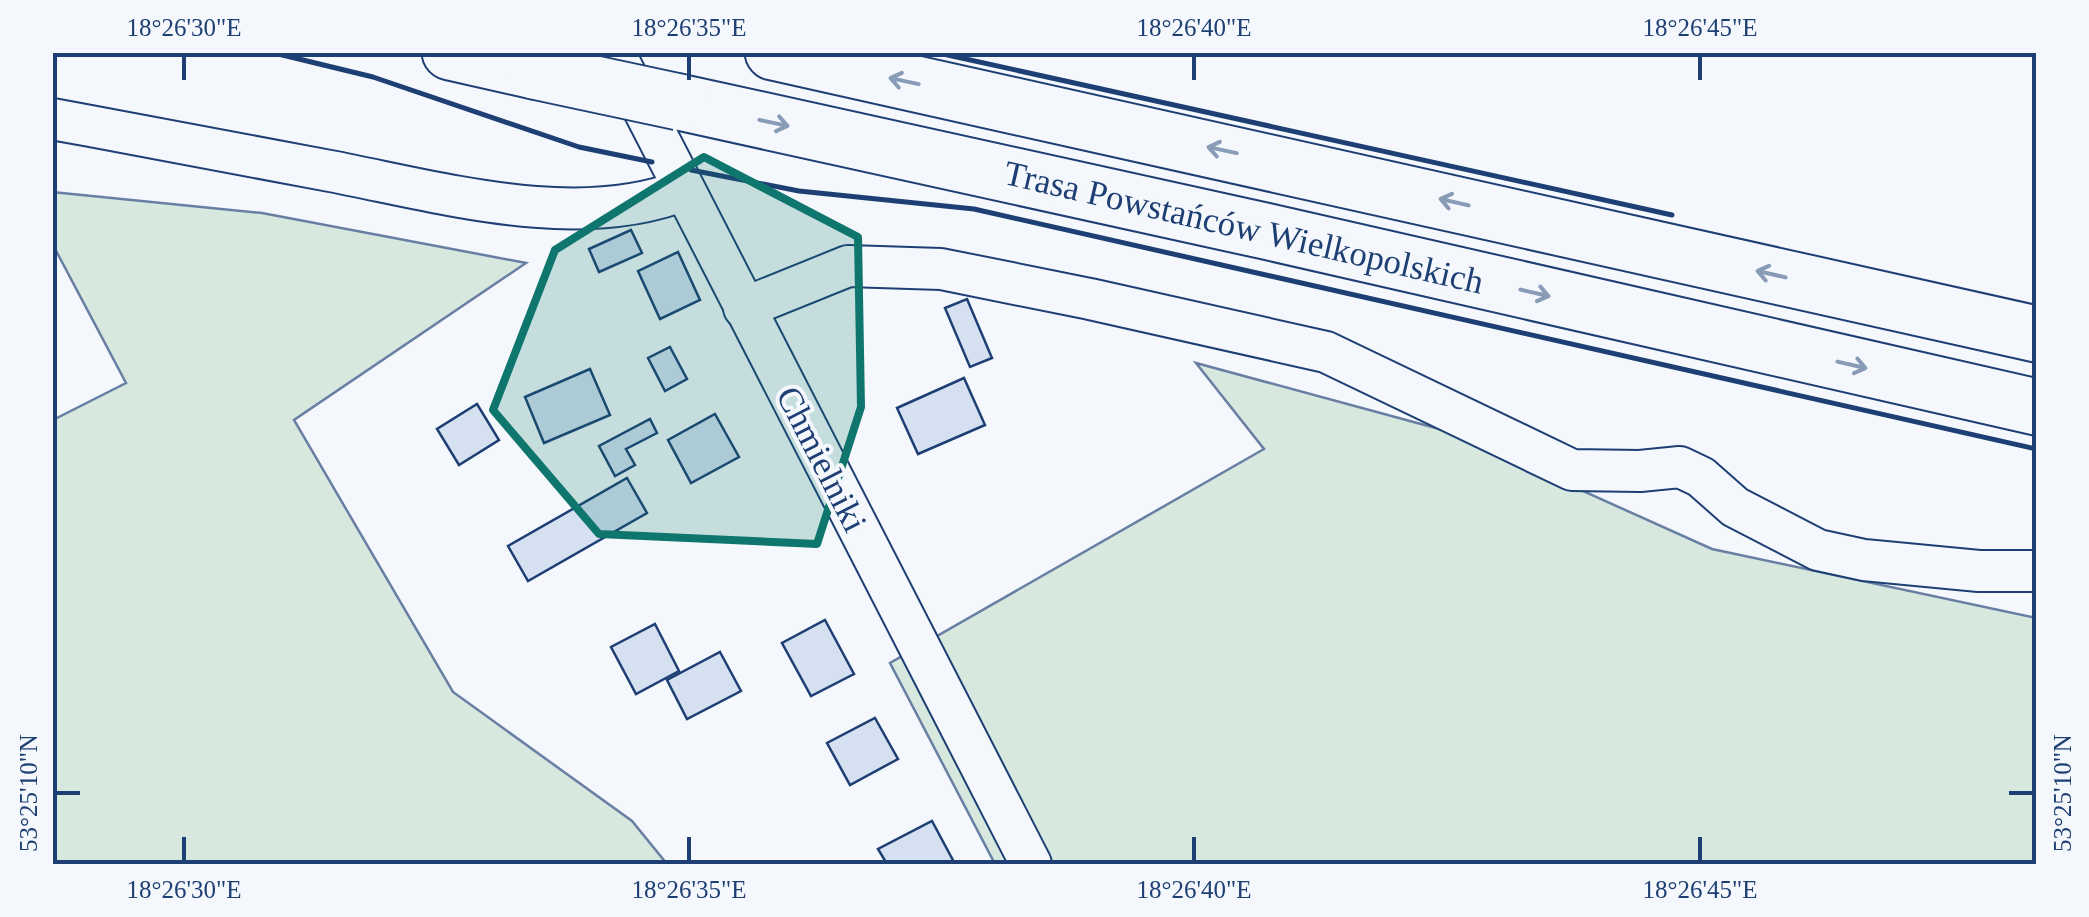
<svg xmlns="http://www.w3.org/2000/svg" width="2089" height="917" viewBox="0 0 2089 917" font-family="'Times New Roman',serif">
  <rect width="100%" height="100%" fill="#f4f7fb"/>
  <!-- green -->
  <g fill="#d7e8df" stroke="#687fa3" stroke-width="2.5">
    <polygon points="52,192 262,213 526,263 294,420 453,692 632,821 667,864 53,864 53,420 126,383 53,245"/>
    <polygon points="1196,363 1454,433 1712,549 2036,618 2036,864 995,864 890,663 1264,449"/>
  </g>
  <!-- building -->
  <g fill="#d5e0f0" stroke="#1d3f73" stroke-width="2.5">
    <polygon points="631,230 642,253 599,272 589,249"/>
    <polygon points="678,252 700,300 660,319 638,271"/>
    <polygon points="967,299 992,358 970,367 945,308"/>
    <polygon points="670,347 687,379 665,391 648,358"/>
    <polygon points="590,369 610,415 544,443 525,397"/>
    <polygon points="964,378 985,425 918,454 897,408"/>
    <polygon points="477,404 499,440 459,465 437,429"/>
    <polygon points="715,414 739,457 691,483 668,440"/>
    <polygon points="650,419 657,433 626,449 635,465 615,476 599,446"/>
    <polygon points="627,478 647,513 528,581 508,546"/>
    <polygon points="825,620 854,674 811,696 782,643"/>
    <polygon points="655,624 679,671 636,694 611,647"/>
    <polygon points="720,652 741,691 687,719 667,680"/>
    <polygon points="875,718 898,759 850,785 827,743"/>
    <polygon points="932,821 955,864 887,864 878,849"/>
  </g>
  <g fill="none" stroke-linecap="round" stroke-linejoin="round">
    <defs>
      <g id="minor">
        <polyline points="614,52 1031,864"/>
        <path d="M52,119C145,136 238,154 330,171C440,192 576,232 684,190"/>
        <polyline points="744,308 848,266 941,269 1090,299 1326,352 1572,470 1640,471 1680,467 1701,477 1735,507 1818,550 1864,560 1979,571 2036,571"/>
      </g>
      <g id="highway">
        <polyline points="450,52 534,71"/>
        <polyline points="773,52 2036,334"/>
        <polyline points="679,102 1265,231 2036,407"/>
      </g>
    </defs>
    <!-- minor casing -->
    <use href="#minor" stroke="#1d3f73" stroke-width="44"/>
    <!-- highway casing -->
    <use href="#highway" stroke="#1d3f73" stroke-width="59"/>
    <!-- minor -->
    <use href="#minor" stroke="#f4f7fb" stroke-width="40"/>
    <!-- highway -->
    <use href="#highway" stroke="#f4f7fb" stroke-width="55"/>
    <defs>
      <polyline id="highway-bridge" points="534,71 679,102"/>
    </defs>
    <!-- highway-bridge casing -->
    <use href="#highway-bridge" stroke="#1d3f73" stroke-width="59" stroke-linecap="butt"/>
    <!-- highway-bridge -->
    <use href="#highway-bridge" stroke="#f4f7fb" stroke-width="55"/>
    <!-- wall -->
    <g stroke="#1d3f73" stroke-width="5">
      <polyline points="270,52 373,77 579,147 652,162"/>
      <polyline points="934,52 1672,215"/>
      <polyline points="691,170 799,191 974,209 2036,449"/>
    </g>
  </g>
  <!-- one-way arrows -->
  <defs><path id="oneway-shaft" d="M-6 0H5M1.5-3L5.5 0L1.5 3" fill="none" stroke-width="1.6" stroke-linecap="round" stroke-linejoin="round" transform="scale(2.5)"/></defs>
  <g stroke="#889bb7">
    <use href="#oneway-shaft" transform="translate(904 81) rotate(-168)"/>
    <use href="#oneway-shaft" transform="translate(774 123) rotate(12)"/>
    <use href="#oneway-shaft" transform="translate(1222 150) rotate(-168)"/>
    <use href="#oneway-shaft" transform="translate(1454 202) rotate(-167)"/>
    <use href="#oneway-shaft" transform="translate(1771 274) rotate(-167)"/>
    <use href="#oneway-shaft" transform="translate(1535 293) rotate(13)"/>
    <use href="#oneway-shaft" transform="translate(1852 365) rotate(13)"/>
  </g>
  <!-- marked area -->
  <path fill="#0f766e" fill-opacity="0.2" stroke="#0f766e" stroke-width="8" stroke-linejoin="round" d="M704,157L858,237L861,407L817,544L599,534L493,410L555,250Z"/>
  <!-- ticks -->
  <path fill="none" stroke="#1d3f73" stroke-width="4" d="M184,55V80M689,55V80M1194,55V80M1700,55V80M55,793H80M2009,793H2034M184,837V862M689,837V862M1194,837V862M1700,837V862"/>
  <g text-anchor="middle" stroke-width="8" stroke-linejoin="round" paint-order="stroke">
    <!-- street labels -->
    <g font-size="35" fill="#1d3f73" stroke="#f4f7fb">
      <text transform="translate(1244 227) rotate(13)" y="12">Trasa Powstańców Wielkopolskich</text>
      <text transform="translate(822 459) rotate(63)" y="12">Chmielniki</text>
    </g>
  </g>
  <!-- border -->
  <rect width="2089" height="917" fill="none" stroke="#f4f7fb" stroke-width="110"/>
  <rect x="55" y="55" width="1979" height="807" fill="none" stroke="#1d3f73" stroke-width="4"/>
  <g font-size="25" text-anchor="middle" fill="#1d3f73">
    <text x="184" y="36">18°26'30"E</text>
    <text x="689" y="36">18°26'35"E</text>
    <text x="1194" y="36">18°26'40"E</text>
    <text x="1700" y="36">18°26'45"E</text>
    <text transform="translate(28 793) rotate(-90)" y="9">53°25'10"N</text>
    <text transform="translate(2062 793) rotate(-90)" y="9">53°25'10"N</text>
    <text x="184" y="898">18°26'30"E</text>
    <text x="689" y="898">18°26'35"E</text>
    <text x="1194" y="898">18°26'40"E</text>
    <text x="1700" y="898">18°26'45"E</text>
  </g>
</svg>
